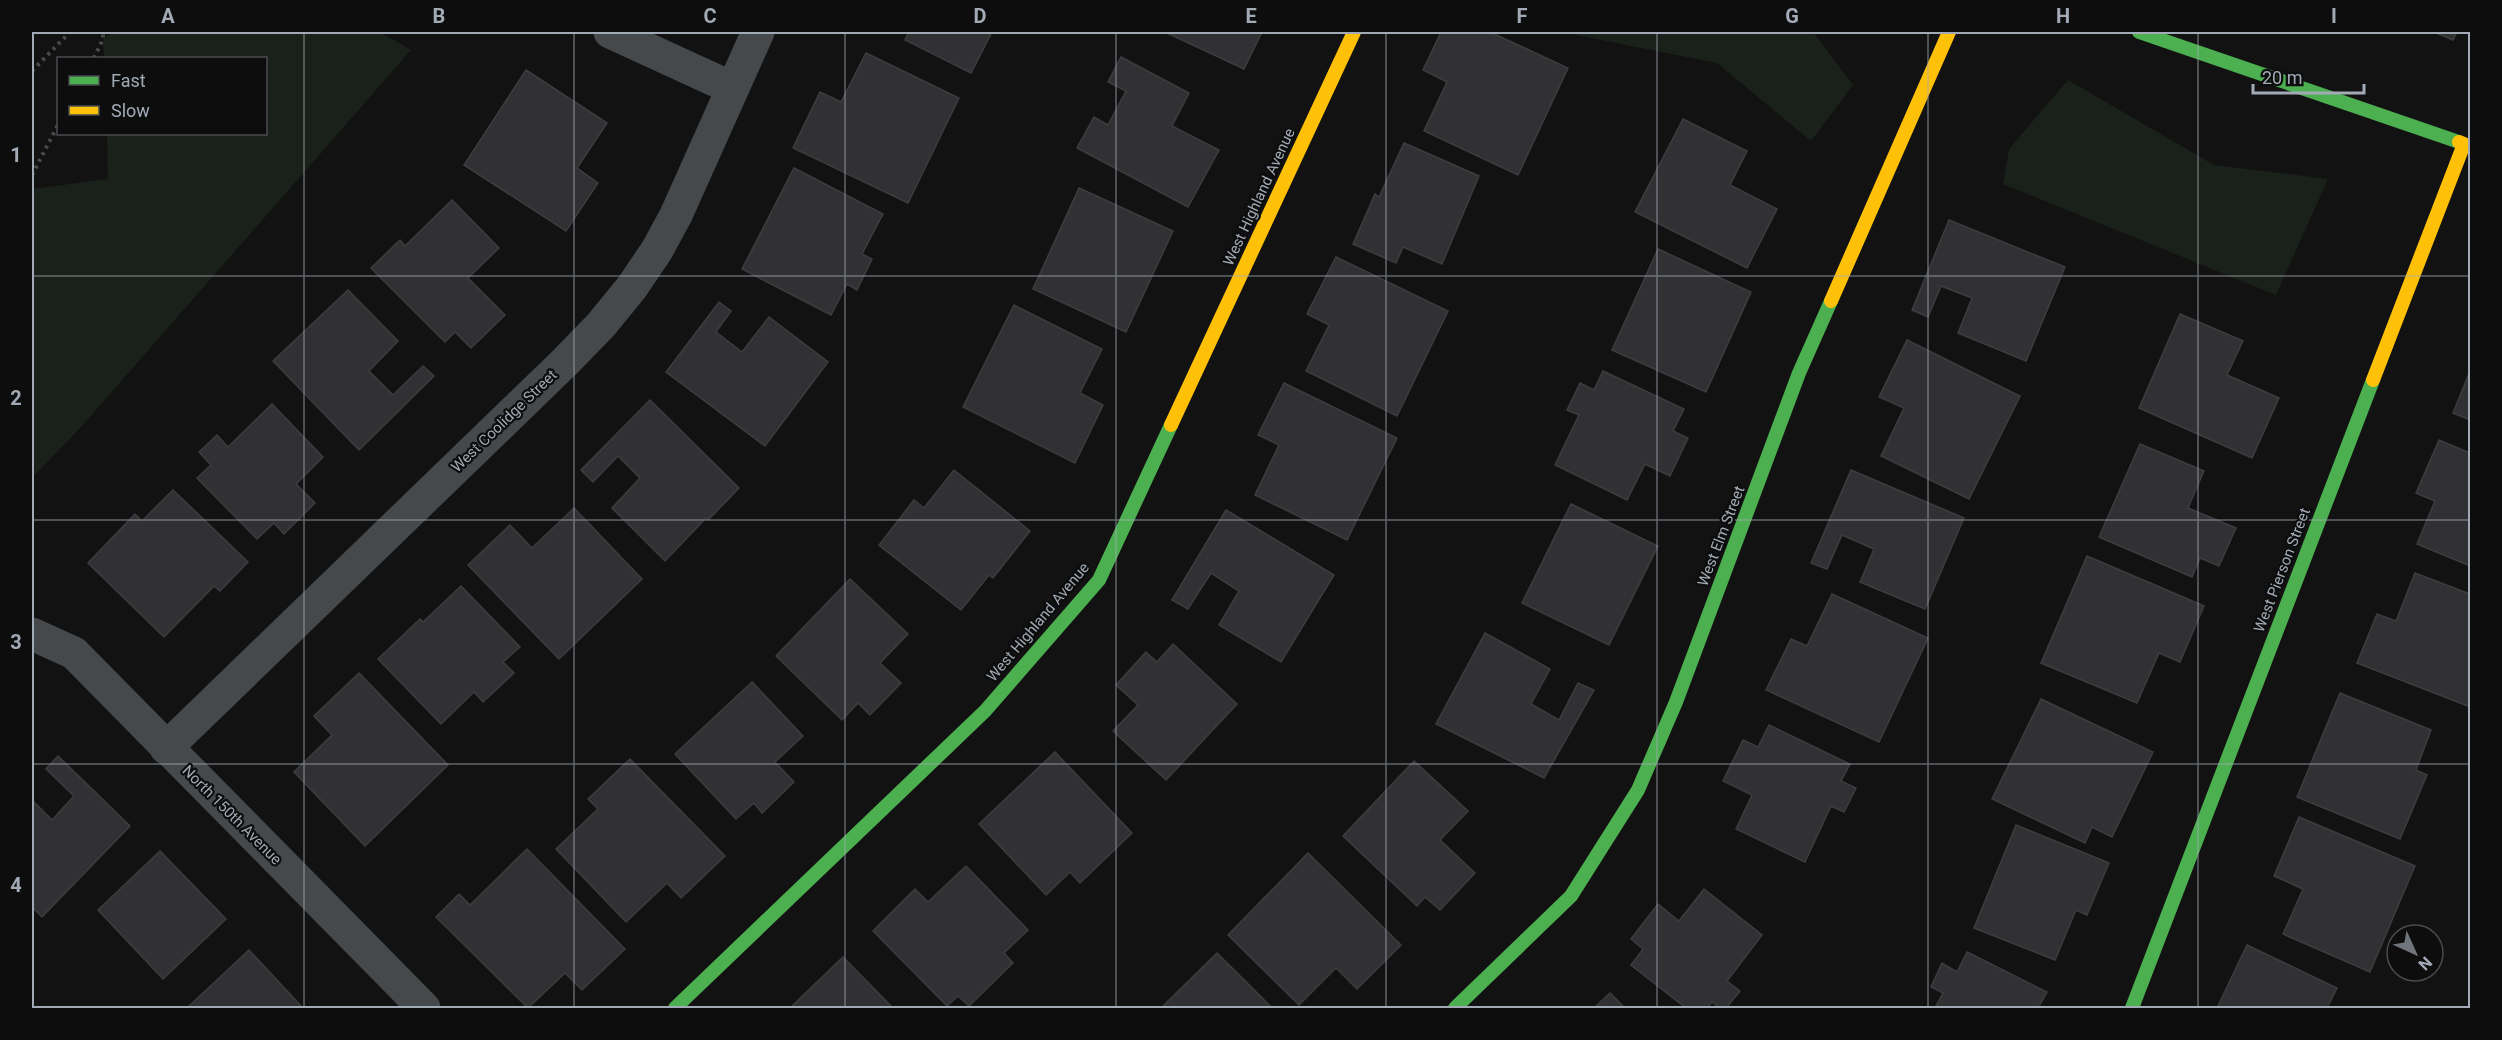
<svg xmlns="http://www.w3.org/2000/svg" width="2502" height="1040" viewBox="0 0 2502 1040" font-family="Roboto,sans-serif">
  <rect width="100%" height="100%" fill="#121212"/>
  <!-- green -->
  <g fill="#1a211a">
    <polygon points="114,32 380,32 411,50 82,426 32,478 32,189 108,179 107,134 266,134 266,58 104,58 103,39"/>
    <polygon points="1561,32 1813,32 1853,85 1811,141 1717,63"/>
    <polygon points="2068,80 2214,165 2328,179 2276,295 2003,184 2009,149"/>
  </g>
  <!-- building -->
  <g fill="#313133" stroke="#3b3d3f" stroke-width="1.5">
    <polygon points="909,32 992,32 971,73 905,40"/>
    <polygon points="1165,32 1262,32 1244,69"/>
    <polygon points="1441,32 1490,32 1568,68 1518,175 1424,131 1447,82 1423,70"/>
    <polygon points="2434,32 2457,32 2453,40"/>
    <polygon points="866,53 959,98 908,203 793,148 820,92 841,102"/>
    <polygon points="1121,57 1189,93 1172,126 1219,150 1188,207 1077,148 1094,117 1108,125 1126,91 1108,82"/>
    <polygon points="526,70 607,123 577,168 598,183 566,231 464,165"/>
    <polygon points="1683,119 1747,151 1730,185 1777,209 1747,268 1635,212"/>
    <polygon points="1404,143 1479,176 1442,264 1403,247 1396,263 1353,244 1375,194 1379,197"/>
    <polygon points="794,168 883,214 862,254 872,259 857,290 847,284 831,315 742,269"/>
    <polygon points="1079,188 1173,231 1126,332 1033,289"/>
    <polygon points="452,200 499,248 468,278 505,315 471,348 455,332 445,342 371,268 400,240 405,246"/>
    <polygon points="1949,220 2065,267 2026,361 1958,333 1972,298 1941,286 1928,317 1912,310"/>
    <polygon points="1658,249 1751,292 1706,392 1612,350"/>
    <polygon points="1336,257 1448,311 1397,416 1306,371 1329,325 1307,314"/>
    <polygon points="348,290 398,341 369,371 393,395 423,366 434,376 359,450 273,361"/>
    <polygon points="719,302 731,311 716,332 742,352 769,317 828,362 765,446 666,372"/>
    <polygon points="1014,305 1102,349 1080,393 1103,405 1075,463 963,407"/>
    <polygon points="2180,314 2243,341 2227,375 2279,398 2252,458 2139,408"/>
    <polygon points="1907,340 2020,396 1969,499 1881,456 1904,408 1879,397"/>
    <polygon points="1603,371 1684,409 1673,431 1688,438 1670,476 1645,464 1627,500 1555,465 1579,415 1567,410 1580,383 1594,390"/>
    <polygon points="2470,371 2470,420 2453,413"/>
    <polygon points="1284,383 1397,438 1347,540 1255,495 1279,445 1258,435"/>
    <polygon points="650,400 739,488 708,520 706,518 665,561 612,508 640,478 618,456 593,482 581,470"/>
    <polygon points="272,404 323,457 296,484 315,503 284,534 274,523 257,539 197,478 211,465 199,452 217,435 228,447"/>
    <polygon points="2439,440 2470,453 2470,566 2417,544 2435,501 2416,493"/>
    <polygon points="2140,444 2204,471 2188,508 2236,528 2219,566 2200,558 2192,577 2099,537"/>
    <polygon points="954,470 1030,531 993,578 989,575 961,610 879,545 914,500 924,508"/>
    <polygon points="1851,470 1964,518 1925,609 1860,582 1874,549 1842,535 1827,569 1811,563"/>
    <polygon points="173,490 248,562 220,591 214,586 164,637 88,563 135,514 142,521"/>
    <polygon points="1571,504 1658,546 1609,645 1522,603"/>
    <polygon points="574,508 642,579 559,659 468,565 510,525 532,548"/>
    <polygon points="1226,510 1334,575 1281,662 1219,625 1239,591 1211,573 1188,609 1172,600"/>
    <polygon points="2087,556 2204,606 2180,662 2159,653 2137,703 2041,663"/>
    <polygon points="2415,573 2470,594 2470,707 2357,663 2377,614 2396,621"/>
    <polygon points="850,579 908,634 880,663 901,683 870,715 858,703 842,720 776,656"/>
    <polygon points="461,586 520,647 503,662 514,673 483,702 474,692 441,724 378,659 420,619 423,622"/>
    <polygon points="1832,594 1928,638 1879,742 1766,690 1791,639 1807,646"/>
    <polygon points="1485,633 1550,669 1531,704 1559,720 1578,683 1594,690 1544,778 1436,724"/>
    <polygon points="1173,644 1237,704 1166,780 1113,731 1138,705 1116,685 1146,652 1157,662"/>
    <polygon points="359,673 448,765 365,846 294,772 332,735 314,716"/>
    <polygon points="752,682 803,736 775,762 794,782 762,813 754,803 736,819 675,754"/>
    <polygon points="2340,693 2431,730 2416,770 2427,775 2400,839 2297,797"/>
    <polygon points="2041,699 2153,752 2112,837 2092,827 2085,843 1992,799"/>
    <polygon points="1769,725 1850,764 1841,781 1856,788 1844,812 1831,806 1805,862 1736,829 1752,795 1723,781 1743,740 1758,747"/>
    <polygon points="1055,752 1132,833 1080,883 1070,872 1046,895 979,824"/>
    <polygon points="58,756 130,826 42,917 32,907 32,800 52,820 74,796 46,769"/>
    <polygon points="630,759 725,856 681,898 667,883 626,922 556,849 598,809 588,799"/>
    <polygon points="1414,761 1468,811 1440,840 1475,873 1440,910 1425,897 1417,906 1343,836"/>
    <polygon points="2299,817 2415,866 2370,972 2283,934 2303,889 2274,876"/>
    <polygon points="2016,825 2109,863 2087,915 2076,910 2055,960 1974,928"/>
    <polygon points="527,849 625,949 582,990 565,973 528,1008 436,917 459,894 470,905"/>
    <polygon points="160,851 226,919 163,979 98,910"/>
    <polygon points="1308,853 1401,945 1357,989 1336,968 1299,1005 1228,935"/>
    <polygon points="966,866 1028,930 1004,953 1013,963 969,1006 958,996 947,1006 873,931 915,889 928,902"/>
    <polygon points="1704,889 1762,935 1727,981 1740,991 1726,1008 1720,1008 1712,1002 1707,1008 1686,1008 1631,965 1643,949 1631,939 1658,904 1679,921"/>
    <polygon points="2247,945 2337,988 2327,1008 2217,1008"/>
    <polygon points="249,950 303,1008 187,1008"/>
    <polygon points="1967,952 2047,992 2038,1008 1935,1008 1943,993 1931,987 1942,963 1957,972"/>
    <polygon points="1217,953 1270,1006 1267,1008 1161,1008"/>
    <polygon points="843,957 893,1008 790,1008"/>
    <polygon points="1610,993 1625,1008 1594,1008"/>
  </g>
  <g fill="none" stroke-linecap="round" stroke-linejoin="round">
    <!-- path -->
    <g stroke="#484a4d" stroke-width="4" stroke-dasharray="3 4.5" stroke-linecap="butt">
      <polyline points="94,58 103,39 103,32"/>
      <polyline points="32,71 70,32"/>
      <polyline points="32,175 58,125"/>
    </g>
    <!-- street -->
    <g stroke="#46494b" stroke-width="33">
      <polyline points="610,32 732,88"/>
      <polyline points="32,634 74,653 424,1008"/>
      <polyline points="166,748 564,363 601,325 632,287 657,250 676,215 758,32"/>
    </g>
    <!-- fast -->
    <g stroke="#4caf50" stroke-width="14">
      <polyline points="2139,32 2459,142"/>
      <polyline points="675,1008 985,711 1099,580 1171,425"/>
      <polyline points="1455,1008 1571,896 1638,790 1676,702 1799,373 1831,301"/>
      <polyline points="2132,1008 2373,380"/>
    </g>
    <!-- slow -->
    <g stroke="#ffc107" stroke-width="14">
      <polyline points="1831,301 1949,32"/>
      <polyline points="2373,380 2464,144 2459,142"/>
      <polyline points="1171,425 1354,32"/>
    </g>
  </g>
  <!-- grid -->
  <path fill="none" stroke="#a2abb5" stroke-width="1.5" stroke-opacity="0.55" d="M304,32V1008M574,32V1008M845,32V1008M1116,32V1008M1386,32V1008M1657,32V1008M1928,32V1008M2198,32V1008M32,276H2470M32,520H2470M32,764H2470"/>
  <g text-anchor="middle" stroke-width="4.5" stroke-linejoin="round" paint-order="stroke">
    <!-- street labels -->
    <g font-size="15" fill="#a2abb5" stroke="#0d0d0e">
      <text transform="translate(1259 197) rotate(-65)" y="5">West Highland Avenue</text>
      <text transform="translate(504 421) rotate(-44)" y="5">West Coolidge Street</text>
      <text transform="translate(1721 536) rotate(-69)" y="5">West Elm Street</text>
      <text transform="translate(2282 570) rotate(-69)" y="5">West Pierson Street</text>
      <text transform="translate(1038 622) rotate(-50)" y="5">West Highland Avenue</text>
      <text transform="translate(232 815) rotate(45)" y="5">North 150th Avenue</text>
    </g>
  </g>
  <!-- border -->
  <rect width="2502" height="1040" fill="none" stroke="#0d0d0e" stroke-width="66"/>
  <!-- legend -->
  <rect x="57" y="57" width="210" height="78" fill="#0d0d0e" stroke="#494c51" stroke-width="1.5"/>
  <rect x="69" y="76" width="30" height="9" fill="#4caf50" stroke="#494c51" stroke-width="1.5"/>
  <text x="111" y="87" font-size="18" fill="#a2abb5">Fast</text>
  <rect x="69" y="106" width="30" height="9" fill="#ffc107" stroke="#494c51" stroke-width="1.5"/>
  <text x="111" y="117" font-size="18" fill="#a2abb5">Slow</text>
  <!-- north arrow -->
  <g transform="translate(2415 953) rotate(135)"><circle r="28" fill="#0d0d0e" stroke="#494c51" stroke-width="1.5"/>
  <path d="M0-4.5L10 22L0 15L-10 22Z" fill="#70757c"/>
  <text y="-9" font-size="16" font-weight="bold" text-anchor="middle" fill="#a2abb5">N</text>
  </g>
  <!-- scale -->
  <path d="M2253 84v9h111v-9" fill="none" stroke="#a2abb5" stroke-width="3"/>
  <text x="2262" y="84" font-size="18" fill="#a2abb5" stroke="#0d0d0e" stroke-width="4.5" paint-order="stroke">20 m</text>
  <rect x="33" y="33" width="2436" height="974" fill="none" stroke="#a2abb5" stroke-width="2"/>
  <g font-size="20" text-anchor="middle" font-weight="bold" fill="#a2abb5">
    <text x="168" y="23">A</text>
    <text x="439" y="23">B</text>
    <text x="710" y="23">C</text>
    <text x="980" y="23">D</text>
    <text x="1251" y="23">E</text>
    <text x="1522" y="23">F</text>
    <text x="1792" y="23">G</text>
    <text x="2063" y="23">H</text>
    <text x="2334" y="23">I</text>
    <text x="16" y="162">1</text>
    <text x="16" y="405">2</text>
    <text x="16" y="649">3</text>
    <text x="16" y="892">4</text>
  </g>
</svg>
